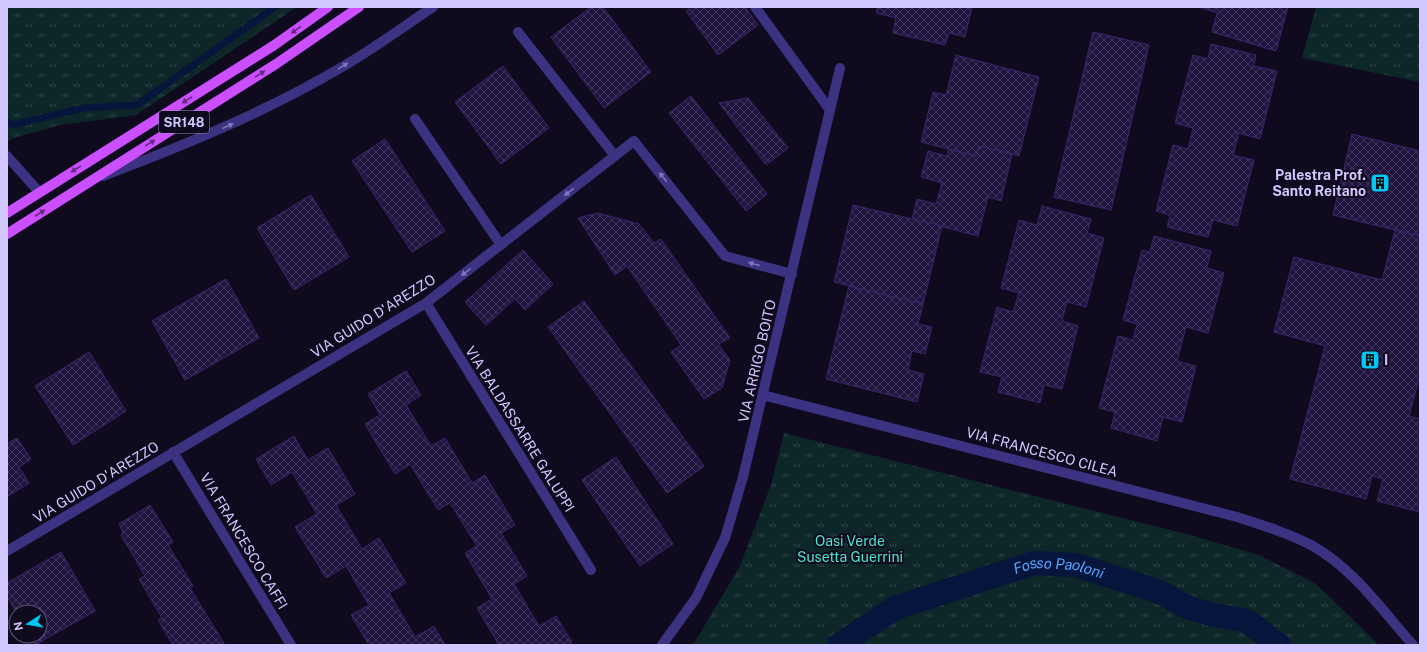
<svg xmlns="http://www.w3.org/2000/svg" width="1427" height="652" viewBox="0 0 1427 652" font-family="'Public Sans',sans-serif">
  <defs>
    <pattern id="grass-tufts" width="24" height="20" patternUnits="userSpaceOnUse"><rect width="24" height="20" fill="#0d2729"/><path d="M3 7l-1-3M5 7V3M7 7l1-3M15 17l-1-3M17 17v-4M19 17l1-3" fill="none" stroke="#2f4549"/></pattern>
    <pattern id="building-cross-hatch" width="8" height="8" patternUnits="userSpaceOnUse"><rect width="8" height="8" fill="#211540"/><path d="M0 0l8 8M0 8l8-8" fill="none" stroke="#40365d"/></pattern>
  </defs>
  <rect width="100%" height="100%" fill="#0f0a1e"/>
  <!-- grass -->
  <g fill="url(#grass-tufts)">
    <polygon points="7,7 297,7 136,115 60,125 13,138 7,142"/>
    <polygon points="1316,7 1420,7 1420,82 1302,58"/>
    <polygon points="784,433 1186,534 1259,555 1315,583 1379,645 693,645 740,566 771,485"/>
  </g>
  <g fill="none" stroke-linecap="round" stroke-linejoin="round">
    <!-- stream -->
    <polyline stroke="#05153c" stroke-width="7" points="7,122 13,125 83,108 137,105 275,7"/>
    <!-- canal -->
    <path stroke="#05153c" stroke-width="24" id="s1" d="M839,645L895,608L1034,563L1076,565L1160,592L1189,608L1214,615L1247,621L1279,645"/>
  </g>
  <!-- building -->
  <g fill="url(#building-cross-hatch)" stroke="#3a256e">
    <polygon points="591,7 603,7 651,72 604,108 551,37"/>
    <polygon points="692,7 745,7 758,25 718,55 686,11"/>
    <polygon points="878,7 972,7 965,37 949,33 945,45 893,33 896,18 876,13"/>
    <polygon points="1199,7 1288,7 1276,51 1212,32 1217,13"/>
    <polygon points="1093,32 1149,45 1111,210 1054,197"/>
    <polygon points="1211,44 1256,55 1254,66 1277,71 1260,139 1239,133 1233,155 1254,160 1237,226 1213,220 1208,237 1167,227 1170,215 1156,211 1173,145 1188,149 1193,128 1175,123 1193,55 1208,59"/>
    <polygon points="956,55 1039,77 1019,156 979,146 976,156 921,142 933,92 946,95"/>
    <polygon points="503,66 549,128 501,164 455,102"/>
    <polygon points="691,96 767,194 746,211 669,113"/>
    <polygon points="748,98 788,148 766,165 719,103"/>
    <polygon points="1352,134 1420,151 1420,236 1333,215"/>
    <polygon points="385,139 445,231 412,252 352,161"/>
    <polygon points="979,146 1012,154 1001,201 988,197 978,236 912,219 917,199 936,204 942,183 921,177 928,151 947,156 948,149 976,156"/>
    <polygon points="311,195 349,257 294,290 257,228"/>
    <polygon points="853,205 942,226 923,304 834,282"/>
    <polygon points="1042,206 1091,219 1087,233 1104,238 1086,307 1067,302 1062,321 1078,326 1062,389 1044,385 1040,403 998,392 1002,377 980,372 997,307 1013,312 1019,293 1001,288 1019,220 1037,225"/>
    <polygon points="598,213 639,224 654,243 661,239 730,338 718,344 730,360 722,388 704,399 671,352 681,345 627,266 615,275 578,218"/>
    <polygon points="1395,230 1420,236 1420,375 1409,416 1420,419 1420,512 1377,501 1383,479 1372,476 1366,499 1290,479 1325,346 1274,332 1294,257 1382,280"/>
    <polygon points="1154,236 1211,251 1207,268 1224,273 1208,333 1186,327 1177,361 1196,366 1182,422 1163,417 1157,441 1111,428 1115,412 1099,408 1118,336 1133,340 1137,324 1123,320 1142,250 1150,252"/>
    <polygon points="523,250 553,284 525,310 515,299 486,325 465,302"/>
    <polygon points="226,279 259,338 185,380 152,321"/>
    <polygon points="849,286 923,304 918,324 932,327 925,354 912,351 908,370 924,374 917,402 826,379"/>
    <polygon points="584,301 704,466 667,493 548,327"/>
    <polygon points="89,352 126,411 73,445 35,386"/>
    <polygon points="406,371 421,395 406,405 431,446 445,438 472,483 485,475 515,525 501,533 527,576 514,584 539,626 556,616 572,642 568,645 499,645 477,608 492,599 465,553 477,546 450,503 438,510 410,464 395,474 365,424 380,415 368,394"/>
    <polygon points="294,436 308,460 328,448 355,494 336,505 362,549 379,538 406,583 389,593 415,637 434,626 445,645 369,645 351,615 369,605 346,566 326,578 295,527 317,514 292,472 271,485 256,459"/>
    <polygon points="17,438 31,459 19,467 29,483 7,497 7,444"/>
    <polygon points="616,457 673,544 640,566 582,480"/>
    <polygon points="150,505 173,542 168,545 193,586 190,588 225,645 173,645 158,620 162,618 139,579 145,576 121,535 123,532 119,524"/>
    <polygon points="61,552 95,611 35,645 30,636 40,636 40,612 16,612 7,596 7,583"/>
  </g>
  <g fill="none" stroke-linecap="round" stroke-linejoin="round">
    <!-- minor -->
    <g stroke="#3b3281" stroke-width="10">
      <polyline points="755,7 830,110"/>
      <polyline points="518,32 615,156"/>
      <polyline points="415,119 501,245"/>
      <polyline points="7,156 39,192"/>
      <path d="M103,176C185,145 266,112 342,67C373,49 403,27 433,7"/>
      <polyline points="426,303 591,570"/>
      <path d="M763,395L1237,517C1262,525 1288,533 1311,545C1353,568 1382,610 1413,645"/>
      <polyline points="173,452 291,645"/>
      <polyline points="7,551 426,303 634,141 725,256 792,274"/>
      <polyline points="662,645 696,598 725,538 743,477 840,68"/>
    </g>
    <!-- major -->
    <g stroke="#cc4fff" stroke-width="10">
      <polyline points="7,213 273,46 328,7"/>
      <polyline points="7,234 276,64 359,7"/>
    </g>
  </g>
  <!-- one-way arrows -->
  <defs><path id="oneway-solid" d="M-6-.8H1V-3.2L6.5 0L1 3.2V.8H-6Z"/></defs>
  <g fill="#642983">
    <use href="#oneway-solid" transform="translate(296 30) rotate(144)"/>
    <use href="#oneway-solid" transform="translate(260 74) rotate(-32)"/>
    <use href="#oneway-solid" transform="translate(187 100) rotate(148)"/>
    <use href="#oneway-solid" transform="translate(150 143) rotate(-32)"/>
    <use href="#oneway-solid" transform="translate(76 169) rotate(148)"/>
    <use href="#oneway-solid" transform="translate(40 213) rotate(-33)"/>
  </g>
  <g fill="#7f76ba">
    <use href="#oneway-solid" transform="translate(343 66) rotate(-31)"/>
    <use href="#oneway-solid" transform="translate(228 126) rotate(-25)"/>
    <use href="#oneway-solid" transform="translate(663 177) rotate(-128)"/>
    <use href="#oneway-solid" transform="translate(569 192) rotate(142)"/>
    <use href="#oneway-solid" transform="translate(754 264) rotate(-165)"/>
    <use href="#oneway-solid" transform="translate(466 272) rotate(142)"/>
  </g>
  <!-- icons -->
  <defs>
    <symbol id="building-square" viewBox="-11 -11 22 22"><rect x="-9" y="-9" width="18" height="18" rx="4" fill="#00c6f3" stroke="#0f0a1e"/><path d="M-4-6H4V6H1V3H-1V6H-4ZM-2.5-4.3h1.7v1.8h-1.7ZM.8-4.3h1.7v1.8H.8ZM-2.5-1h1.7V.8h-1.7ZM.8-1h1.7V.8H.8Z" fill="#111"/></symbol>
  </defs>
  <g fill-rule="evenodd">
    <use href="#building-square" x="1369" y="172" width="22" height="22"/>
    <use href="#building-square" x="1359" y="349" width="22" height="22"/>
  </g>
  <g text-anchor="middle" stroke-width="4" stroke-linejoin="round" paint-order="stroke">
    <!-- shield labels -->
    <rect fill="#0f0a1e" stroke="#988fbc" stroke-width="1" x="159" y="111" width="50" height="22" rx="3"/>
    <g font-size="13" font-weight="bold" fill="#d2c8ff">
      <text x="184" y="127">SR148</text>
    </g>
    <!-- poi labels -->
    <g font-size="14" font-weight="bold" fill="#d2c8ff" stroke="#0f0a1e" text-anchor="end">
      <text x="1366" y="180">Palestra Prof.<tspan x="1366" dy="16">Santo Reitano</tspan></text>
      <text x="1384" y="365" text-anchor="start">I</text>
    </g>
    <!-- street labels -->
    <g font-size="14" fill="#d2c8ff" stroke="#0f0a1e">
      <text transform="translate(373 316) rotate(-32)" y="5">VIA GUIDO D'AREZZO</text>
      <text transform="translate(757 361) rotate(-77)" y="5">VIA ARRIGO BOITO</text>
      <text transform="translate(520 429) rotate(58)" y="5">VIA BALDASSARRE GALUPPI</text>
      <text transform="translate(1042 452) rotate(15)" y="5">VIA FRANCESCO CILEA</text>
      <text transform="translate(96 482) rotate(-31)" y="5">VIA GUIDO D'AREZZO</text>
      <text transform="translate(244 541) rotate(59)" y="5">VIA FRANCESCO CAFFI</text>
    </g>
    <!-- park labels -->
    <g font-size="14" fill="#4ce7cd" stroke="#0f0a1e">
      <text x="850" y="546">Oasi Verde<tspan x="850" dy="16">Susetta Guerrini</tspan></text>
    </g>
    <!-- water labels -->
    <g font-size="15" font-style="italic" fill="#56a3ff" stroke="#0f0a1e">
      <text dy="5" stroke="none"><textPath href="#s1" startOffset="238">Fosso Paoloni</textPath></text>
    </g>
  </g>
  <!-- border -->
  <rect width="1427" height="652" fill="none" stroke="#d2c8ff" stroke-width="16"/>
  <!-- north arrow -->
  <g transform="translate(28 624) rotate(258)"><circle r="19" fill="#0f0a1e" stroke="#5d5678"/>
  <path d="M0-3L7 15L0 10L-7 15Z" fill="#00c6f3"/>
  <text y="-6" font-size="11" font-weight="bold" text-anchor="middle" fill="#d2c8ff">N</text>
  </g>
</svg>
